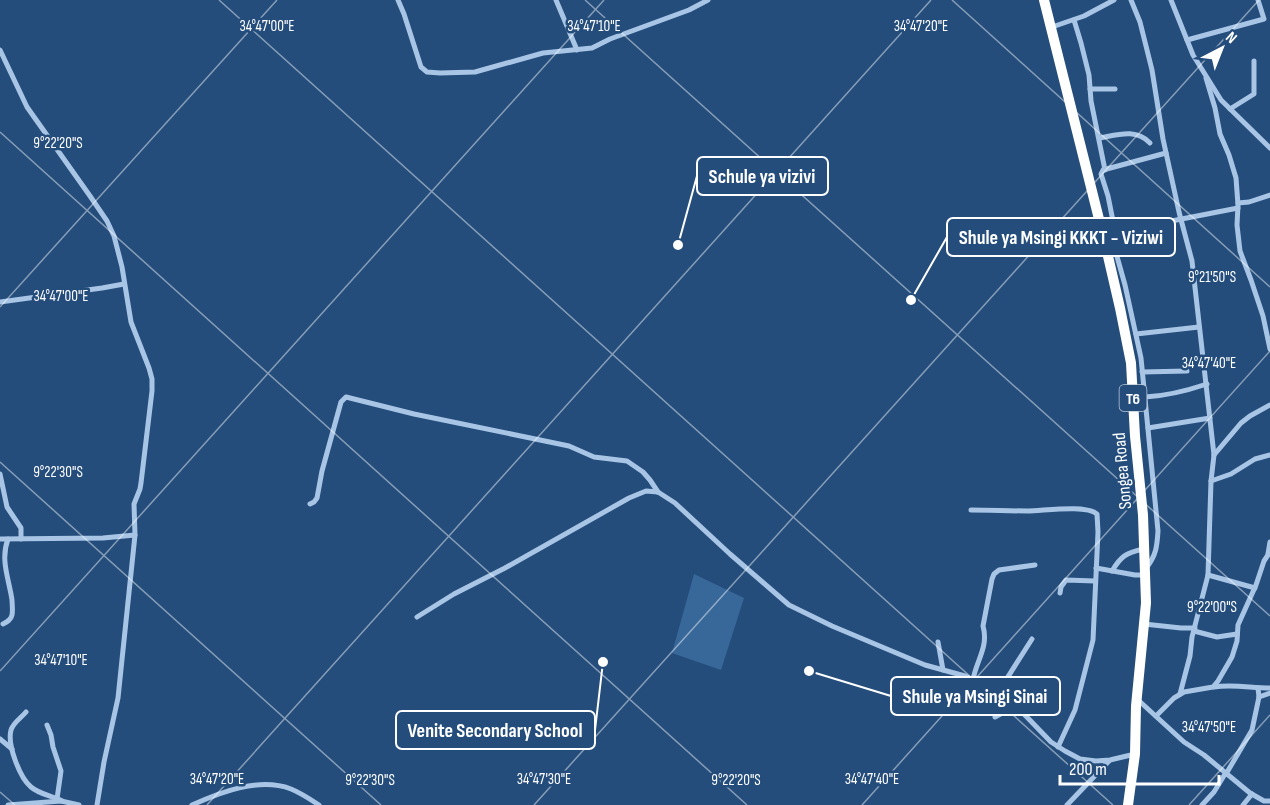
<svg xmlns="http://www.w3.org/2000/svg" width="1270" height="805" viewBox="0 0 1270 805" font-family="'Sofia Sans Condensed',sans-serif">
  <rect width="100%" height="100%" fill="#244d7c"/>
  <!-- green -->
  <polygon fill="#38679a" points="694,574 744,598 721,670 672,653"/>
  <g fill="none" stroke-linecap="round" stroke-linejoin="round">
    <!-- street -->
    <g stroke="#a8c5e5" stroke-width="5">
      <polyline points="398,0 404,14 421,67 427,72 440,73 475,72 543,53 592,48 610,39 689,10 708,0"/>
      <polyline points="556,0 577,50"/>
      <polyline points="1131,0 1140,22 1152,70 1163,139 1179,212 1192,261 1214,455 1211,481 1208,575 1192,637 1190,656 1180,694"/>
      <polyline points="1171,0 1193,55 1221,100 1270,148"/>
      <polyline points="1074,20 1081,43 1089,75 1091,101 1105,170"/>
      <polyline points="1052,27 1084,16 1114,0"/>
      <polyline points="1187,40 1264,19 1258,0"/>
      <polyline points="0,50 27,107 90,196 107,221 114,236 122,267 131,322 149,368 152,379 152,391 141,483 140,489 134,504 135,535 118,698 104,762 97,805"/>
      <polyline points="1206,78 1215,108 1220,134 1229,155 1236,178 1238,205 1237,225 1240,251 1251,280 1263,316 1270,349"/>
      <polyline points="1090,89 1115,89"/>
      <polyline points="1230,109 1254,94 1254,61"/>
      <path d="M1099,138C1117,135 1136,128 1150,143"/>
      <polyline points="1238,203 1249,202 1270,195"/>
      <path d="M1109,228L1125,285L1141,358L1158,531C1157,547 1156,555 1147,567"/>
      <polyline points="1106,229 1112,224 1113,221 1108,196 1101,174 1103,170 1166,153"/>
      <polyline points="1110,230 1156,224 1238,208"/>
      <polyline points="0,302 102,288 124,284"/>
      <polyline points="1136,334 1199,327"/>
      <polyline points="1142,372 1187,371"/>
      <path d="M1145,397C1167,396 1186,391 1207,384"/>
      <polyline points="1148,428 1210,418"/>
      <polyline points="1214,455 1241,423 1250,416 1270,405"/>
      <polyline points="0,474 7,507 21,528 21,539"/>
      <polyline points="1211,481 1231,474 1255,459 1270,455"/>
      <polyline points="310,504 314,502 317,498 322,471 341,402 346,397 414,414 569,446 594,457 627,461 643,472 650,480 658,492"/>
      <path d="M971,510C990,510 1009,511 1028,511C1043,511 1086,504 1097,514L1098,532L1093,640L1075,710L1058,747"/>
      <polyline points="0,539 103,538 135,535"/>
      <polyline points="1268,554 1270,542"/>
      <polyline points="1096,568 1135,575 1144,575"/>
      <path d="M1112,571C1121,556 1126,553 1143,549"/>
      <polyline points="1208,575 1255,588"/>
      <polyline points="1060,593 1061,587 1066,580 1095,581"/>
      <polyline points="417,617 454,594 505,568 629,498 646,491 658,492 675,503 730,554 789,605 832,626 925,665 965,676 985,686 1022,712 1051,742 1065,751 1080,759 1096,761 1110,760 1135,754"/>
      <path d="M3,624C7,622 11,620 12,615C13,610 12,604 12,600C9,579 0,560 8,539"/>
      <polyline points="1144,624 1181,628 1195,628"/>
      <polyline points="1194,631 1217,637 1237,634"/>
      <polyline points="938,642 943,670"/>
      <path d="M973,680C976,661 989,647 983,626L992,579L994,574L999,570L1035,565"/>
      <path d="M1214,687C1233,684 1251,688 1270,688"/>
      <polyline points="997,694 1032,639"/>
      <polyline points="1259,697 1270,693"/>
      <polyline points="1137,699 1184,742 1204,755 1250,793 1264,801 1270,801"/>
      <path d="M26,712C21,718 13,723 11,730C7,745 20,778 31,787C39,794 52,796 62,801"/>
      <polyline points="1156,716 1174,698 1184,692 1213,687 1218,681 1232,657 1237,641 1238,625 1256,585 1264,561 1270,552"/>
      <polyline points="995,717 1015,706"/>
      <polyline points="47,725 51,735 53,747 61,771 57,799"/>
      <polyline points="0,739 12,749"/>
      <polyline points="1226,774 1252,730 1259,697 1258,688"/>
      <polyline points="8,805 61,801 79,805"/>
      <path d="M192,805C221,792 259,777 291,789C301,793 310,799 319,805"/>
      <polyline points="1067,805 1109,761"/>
      <polyline points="1202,805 1214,792 1225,774"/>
      <polyline points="1243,805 1252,794"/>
    </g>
    <!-- highway -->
    <polyline stroke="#fff" stroke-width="10" points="1044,0 1104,239 1120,308 1131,363 1135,436 1143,515 1146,603 1136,706 1135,754 1128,805"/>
  </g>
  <!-- ticks -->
  <path fill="none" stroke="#fff" stroke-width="1.5" stroke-opacity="0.45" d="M219,0L1113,805M585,0L1270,616M952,0L1270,287M0,132L747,805M0,307L277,0M0,462L381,805M0,671L604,0M0,792L15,805M207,805L931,0M534,805L1259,0M862,805L1270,351M1189,805L1270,715"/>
  <g text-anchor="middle" stroke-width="5" stroke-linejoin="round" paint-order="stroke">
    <!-- shield labels -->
    <rect fill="#244d7c" stroke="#bdcad8" stroke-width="1.5" x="1119.5" y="385" width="27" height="26" rx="4.5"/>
    <g font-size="16" font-weight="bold" fill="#fff">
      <text x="1133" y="404">T6</text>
    </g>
    <!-- street labels -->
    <g font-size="18" fill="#fff" stroke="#244d7c">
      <text transform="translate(1122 471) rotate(-95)" y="6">Songea Road</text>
    </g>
  </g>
  <g font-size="15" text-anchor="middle" fill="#fff" stroke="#244d7c" stroke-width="5" stroke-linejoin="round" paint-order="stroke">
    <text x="267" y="31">34°47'00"E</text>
    <text x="594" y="31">34°47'10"E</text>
    <text x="921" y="31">34°47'20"E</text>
    <text x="58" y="148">9°22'20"S</text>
    <text x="1212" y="282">9°21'50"S</text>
    <text x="61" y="301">34°47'00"E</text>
    <text x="1209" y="368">34°47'40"E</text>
    <text x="58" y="477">9°22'30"S</text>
    <text x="1212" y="612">9°22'00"S</text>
    <text x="61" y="665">34°47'10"E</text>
    <text x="1209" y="732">34°47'50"E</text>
    <text x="217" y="784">34°47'20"E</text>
    <text x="544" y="784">34°47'30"E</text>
    <text x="872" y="784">34°47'40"E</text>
    <text x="370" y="785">9°22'30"S</text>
    <text x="736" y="785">9°22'20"S</text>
  </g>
  <!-- callouts -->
  <path fill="none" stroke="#fff" stroke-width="2" d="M678 245L697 176M911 300L947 237M809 671L891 696M603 662L595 730"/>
  <g fill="#fff" stroke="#244d7c" stroke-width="2">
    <circle cx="678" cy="245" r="6"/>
    <circle cx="911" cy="300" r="6"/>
    <circle cx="809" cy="671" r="6"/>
    <circle cx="603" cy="662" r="6"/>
  </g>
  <g fill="#244d7c" stroke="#fff" stroke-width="2">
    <rect x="697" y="157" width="131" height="38" rx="6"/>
    <rect x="947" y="218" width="228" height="38" rx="6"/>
    <rect x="891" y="677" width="169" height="38" rx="6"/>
    <rect x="396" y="711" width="199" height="38" rx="6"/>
  </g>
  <g font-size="20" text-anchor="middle" font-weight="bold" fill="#fff">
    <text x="762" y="183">Schule ya vizivi</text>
    <text x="1061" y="244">Shule ya Msingi KKKT - Viziwi</text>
    <text x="975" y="703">Shule ya Msingi Sinai</text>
    <text x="495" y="737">Venite Secondary School</text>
  </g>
  <!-- north arrow -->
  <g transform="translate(1222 48) rotate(42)" stroke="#244d7c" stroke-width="4.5" paint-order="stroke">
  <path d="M0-4.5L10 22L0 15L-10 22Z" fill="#ffffff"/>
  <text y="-9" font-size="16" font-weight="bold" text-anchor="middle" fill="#ffffff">N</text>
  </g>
  <!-- scale -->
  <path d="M1060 775v9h159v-9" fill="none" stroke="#ffffff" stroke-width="3"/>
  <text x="1069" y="775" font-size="18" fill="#ffffff" stroke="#244d7c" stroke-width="4.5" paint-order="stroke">200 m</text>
</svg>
